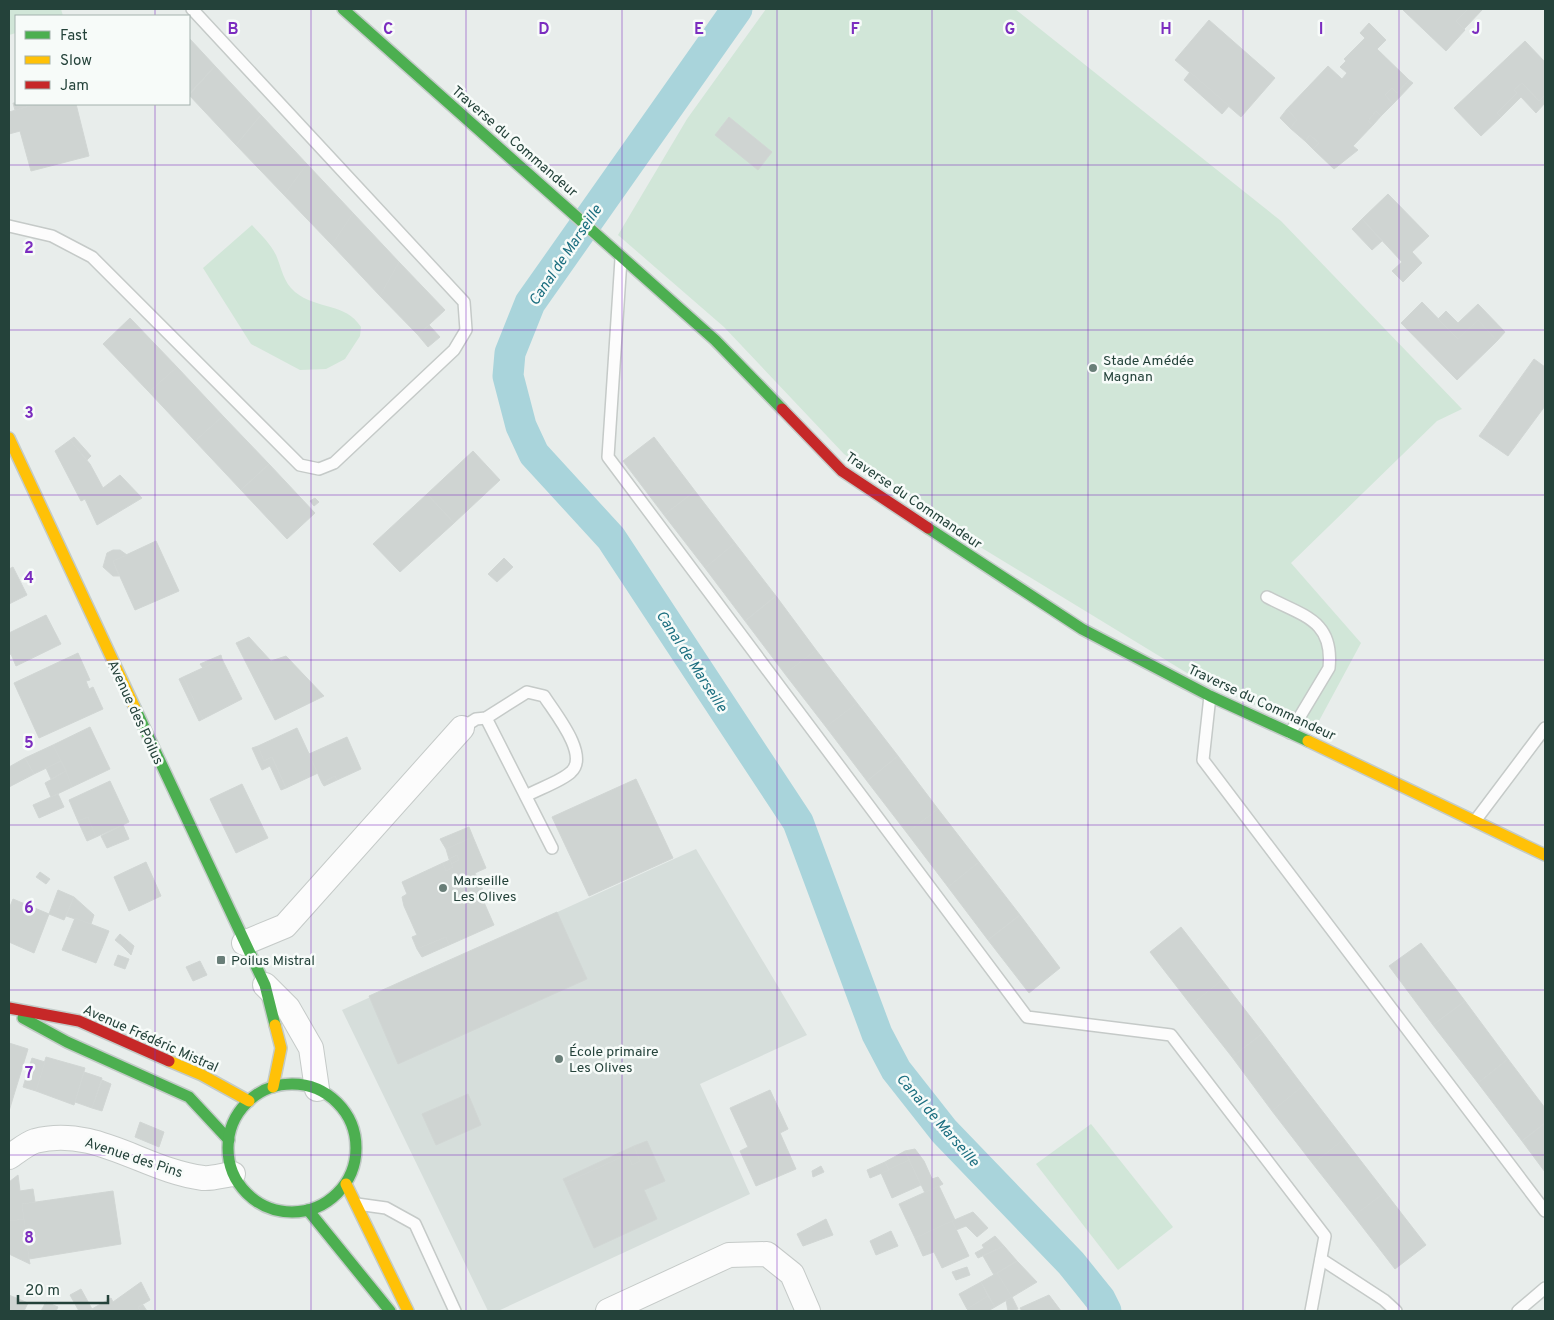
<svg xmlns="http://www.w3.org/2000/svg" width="1554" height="1320" viewBox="0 0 1554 1320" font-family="Overpass,sans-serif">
  <rect width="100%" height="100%" fill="#e8edeb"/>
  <!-- built -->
  <polygon fill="#d6dedb" points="696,849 807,1035 700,1084 750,1194 498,1311 488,1311 342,1010"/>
  <!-- green -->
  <g fill="#d1e6d8">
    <polygon points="9,9 61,9 63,16 16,16 16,33 9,35"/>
    <polygon points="766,9 1015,9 1281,221 1462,409 1437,421 1291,563 1361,643 1313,732 1192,676 926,514 844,454 724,327 618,235 687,119"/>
    <path d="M252,225C261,235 270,243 276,255C282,269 283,282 295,292C317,310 345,302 361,327L360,336L345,359L326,369L300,370L251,344L203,268Z"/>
    <polygon points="1091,1124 1173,1227 1118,1270 1036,1164"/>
  </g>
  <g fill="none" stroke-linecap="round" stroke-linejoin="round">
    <!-- canal -->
    <polyline stroke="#a9d4db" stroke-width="31" points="737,9 530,303 510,353 508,376 521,426 534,454 611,538 798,822 877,1034 896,1070 944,1131 1071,1263 1100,1299 1106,1311"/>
  </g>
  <!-- building -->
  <g fill="#cfd4d2" stroke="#d1d6d4">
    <polygon points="1402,9 1468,9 1456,21 1465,30 1446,51"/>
    <polygon points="1468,9 1483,9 1464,29 1456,21"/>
    <polygon points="1209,20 1275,78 1241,117 1175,60"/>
    <polygon points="1369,23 1386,40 1377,49 1409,80 1397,93 1392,88 1385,95 1393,104 1381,116 1376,111 1368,121 1373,125 1353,146 1358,150 1334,169 1313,149 1319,143 1310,135 1305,141 1290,128 1297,120 1287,109 1328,66 1342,79 1347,73 1340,67 1346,61 1344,59 1365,38 1360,33"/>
    <polygon points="189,38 215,66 189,94"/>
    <polygon points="1525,41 1545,62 1545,95 1539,101 1522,83 1514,90 1517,93 1497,113 1501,117 1481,136 1454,108"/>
    <polygon points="215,66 261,115 236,145 189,95"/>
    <polygon points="1190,72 1229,106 1222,114 1184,80"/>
    <polygon points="1409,80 1413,83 1393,104 1385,95 1392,88 1397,93"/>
    <polygon points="1522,83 1539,101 1545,95 1545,103 1536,113 1521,97 1501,117 1497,113 1517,93 1514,90"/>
    <polygon points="13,103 16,103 37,104 15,110"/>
    <polygon points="37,104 76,104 89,156 31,171 20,131 9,134 9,112"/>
    <polygon points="1287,109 1297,120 1290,128 1280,118"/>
    <polygon points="1376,111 1381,116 1373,125 1368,121"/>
    <polygon points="261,115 307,164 284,195 236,145"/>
    <polygon points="729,117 772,152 758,170 715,135"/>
    <polygon points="1310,135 1319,143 1313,149 1305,141"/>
    <polygon points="307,164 353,213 332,245 284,195"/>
    <polygon points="1388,194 1429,236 1412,252 1422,263 1403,282 1392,271 1402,262 1362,219"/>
    <polygon points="353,213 399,262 380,296 332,245"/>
    <polygon points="1362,219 1382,241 1372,250 1352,229"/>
    <polygon points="399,262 445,310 418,335 380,296"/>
    <polygon points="1422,302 1458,339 1478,320 1497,341 1457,380 1401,323"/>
    <polygon points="1478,304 1505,332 1497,341 1478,320 1458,339 1438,319 1446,311 1458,323"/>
    <polygon points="130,318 177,367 149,392 103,344"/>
    <polygon points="429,325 440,337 428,347 418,335"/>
    <polygon points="1534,359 1545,367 1545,406 1508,456 1479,436"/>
    <polygon points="177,367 223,416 195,441 149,392"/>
    <polygon points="223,416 269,464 241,490 195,441"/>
    <polygon points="74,437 91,456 87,460 70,440"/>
    <polygon points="654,437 695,491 664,515 623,461"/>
    <polygon points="70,440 90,464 103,488 120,475 142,498 97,525 85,499 81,501 55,451"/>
    <polygon points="473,451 500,480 454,523 427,494"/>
    <polygon points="269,464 315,513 287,539 241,490"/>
    <polygon points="695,491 735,543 705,568 664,515"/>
    <polygon points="427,494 454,523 400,572 373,544"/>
    <polygon points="315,498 319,502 314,506 310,501"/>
    <polygon points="156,541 179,591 135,610 113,561"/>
    <polygon points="735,543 776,596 745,621 705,568"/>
    <polygon points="113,550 120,550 127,555 113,561 119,576 113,576 103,567 107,553"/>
    <polygon points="504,558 513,567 497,582 488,574"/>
    <polygon points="13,567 27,595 9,604 9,569"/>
    <polygon points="776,596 816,650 785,674 745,621"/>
    <polygon points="46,615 61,644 16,666 11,654 9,655 9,633"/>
    <polygon points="249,637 271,661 286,656 324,696 275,720 236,643"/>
    <polygon points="816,650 857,703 826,727 785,674"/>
    <polygon points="78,653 90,680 86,681 89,689 93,687 103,709 39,738 14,683"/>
    <polygon points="221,655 222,659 203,668 200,664"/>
    <polygon points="222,659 242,699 203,719 183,677"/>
    <polygon points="183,677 203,719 199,721 179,679"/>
    <polygon points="857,703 898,756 867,781 826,727"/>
    <polygon points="90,727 110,769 72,787 53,745"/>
    <polygon points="297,728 318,773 286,788 272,757 264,761 258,746"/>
    <polygon points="347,737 361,769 337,780 335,776 322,783 309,754"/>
    <polygon points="53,745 61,761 34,774 25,758"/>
    <polygon points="258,746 264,761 272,757 286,788 281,790 270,766 262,770 252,748"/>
    <polygon points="898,756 938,809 907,833 867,781"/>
    <polygon points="25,758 34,774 9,787 9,767"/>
    <polygon points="61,761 66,771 51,779 46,768"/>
    <polygon points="66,771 72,787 51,797 45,783"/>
    <polygon points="335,776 337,780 324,786 322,783"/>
    <polygon points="636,779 673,858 589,896 552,817"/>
    <polygon points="110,781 129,822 96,837 88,817 78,821 69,800"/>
    <polygon points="242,784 268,838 236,853 210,799"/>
    <polygon points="58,794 64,807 39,818 33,805"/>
    <polygon points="938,809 979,862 948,887 907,833"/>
    <polygon points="88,817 96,837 87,841 78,821"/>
    <polygon points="123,825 129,839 107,848 101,836"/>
    <polygon points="469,827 473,837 446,849 440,839"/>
    <polygon points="473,837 486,868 475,873 487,899 483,900 494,925 449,945 446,937 417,949 412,937 417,935 404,906 402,897 407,894 402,882 443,863 446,871 453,867 451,864 459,860 457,855 449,859 446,849"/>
    <polygon points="457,855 459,860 451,864 449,859"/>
    <polygon points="450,860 453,867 446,871 443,863"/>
    <polygon points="146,862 161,896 129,911 114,877"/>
    <polygon points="979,862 1020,915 988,940 948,887"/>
    <polygon points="40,872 50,879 46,884 36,877"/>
    <polygon points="58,890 74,897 64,920 49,914"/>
    <polygon points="74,897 94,915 91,924 66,916"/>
    <polygon points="13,899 49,914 34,953 9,942 9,909"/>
    <polygon points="557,912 587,979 398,1064 369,996"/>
    <polygon points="1020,915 1060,968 1029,993 988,940"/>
    <polygon points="75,918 109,931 96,963 62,950"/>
    <polygon points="1181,927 1222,980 1191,1005 1150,952"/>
    <polygon points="120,934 127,940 122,946 115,940"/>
    <polygon points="446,937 449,945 422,957 417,949"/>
    <polygon points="127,940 134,946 131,955 122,946"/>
    <polygon points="1421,943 1465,1001 1433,1025 1389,966"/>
    <polygon points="118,955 129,959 125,969 114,965"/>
    <polygon points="200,961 207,975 193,981 186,967"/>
    <polygon points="1222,980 1263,1033 1232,1057 1191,1005"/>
    <polygon points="1465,1001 1508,1059 1478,1083 1433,1025"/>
    <polygon points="1263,1033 1303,1086 1272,1111 1232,1057"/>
    <polygon points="9,1043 28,1049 9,1111"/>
    <polygon points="46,1057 85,1068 74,1105 36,1091"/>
    <polygon points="32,1058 45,1062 36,1091 23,1087"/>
    <polygon points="1508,1059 1545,1108 1545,1123 1522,1141 1478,1083"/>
    <polygon points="84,1072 102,1078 92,1108 75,1102"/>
    <polygon points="102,1080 111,1084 102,1111 92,1108"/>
    <polygon points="1303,1086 1344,1139 1313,1164 1272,1111"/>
    <polygon points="770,1090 788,1129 780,1133 796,1169 756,1186 740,1151 748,1147 730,1108"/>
    <polygon points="468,1094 481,1125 436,1145 422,1114"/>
    <polygon points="140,1122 164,1132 159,1147 135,1137"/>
    <polygon points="1545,1123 1545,1172 1522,1141"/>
    <polygon points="1344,1139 1385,1192 1354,1216 1313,1164"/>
    <polygon points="647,1141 665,1181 644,1190 657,1219 594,1248 565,1183 628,1154 632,1165 640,1161 634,1146"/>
    <polygon points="634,1146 640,1161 632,1165 628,1154 565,1183 563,1179"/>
    <polygon points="915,1149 924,1161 932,1179 938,1177 943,1184 925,1193 905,1151"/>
    <polygon points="905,1151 909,1160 889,1170 885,1162"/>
    <polygon points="909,1160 921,1185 892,1198 881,1173"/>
    <polygon points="885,1162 889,1170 870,1178 867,1170"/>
    <polygon points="821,1166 824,1172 813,1177 812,1171"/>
    <polygon points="18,1175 20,1191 33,1189 35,1202 22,1204 24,1219 9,1221 9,1182"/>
    <polygon points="939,1186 955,1220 915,1238 899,1204"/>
    <polygon points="113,1191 121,1244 29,1259 22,1204"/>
    <polygon points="1385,1192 1426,1245 1395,1269 1354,1216"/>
    <polygon points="973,1212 988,1228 977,1237 966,1226 956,1230 952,1221"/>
    <polygon points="24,1219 29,1259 30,1264 9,1254 9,1221"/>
    <polygon points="826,1219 833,1235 803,1246 797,1234"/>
    <polygon points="952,1221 969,1256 942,1268 934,1252 923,1256 915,1238"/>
    <polygon points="891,1231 898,1246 876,1255 870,1241"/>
    <polygon points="995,1236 1004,1246 978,1258 975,1253 984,1248 982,1245"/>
    <polygon points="1004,1246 1017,1261 994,1275 983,1256"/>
    <polygon points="1017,1261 1037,1282 1012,1297 997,1273"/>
    <polygon points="967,1267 970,1275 956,1280 952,1272"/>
    <polygon points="997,1273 1012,1297 995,1307 981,1282"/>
    <polygon points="141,1282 150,1300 138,1307 140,1311 93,1311 92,1309 111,1298 113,1302"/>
    <polygon points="981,1282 988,1296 967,1309 959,1294"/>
    <polygon points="81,1289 92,1309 88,1311 79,1311 70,1295"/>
    <polygon points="9,1295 28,1303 24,1311 9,1311"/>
    <polygon points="1049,1295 1061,1311 1022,1311 1020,1308"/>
    <polygon points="988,1296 995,1307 988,1311 969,1311 967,1309"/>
    <polygon points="1012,1297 1018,1309 1008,1311 1006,1300"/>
    <polygon points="46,1302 58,1307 56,1311 41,1311"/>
    <polygon points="143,1305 147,1311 140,1311 138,1307"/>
  </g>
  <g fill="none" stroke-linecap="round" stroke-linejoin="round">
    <defs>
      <g id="lane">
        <polyline points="9,226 52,236 92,257 300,465 319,469 334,463 454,350 466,330 464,302 192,9"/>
        <polyline points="621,259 608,457 1027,1017 1171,1035 1325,1236 1311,1311"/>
        <path d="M1267,597C1303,616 1334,620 1329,668L1290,733"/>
        <polyline points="1210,696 1203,760 1545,1211"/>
        <polyline points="486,718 552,848"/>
        <path d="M462,728L476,719L486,718L527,692L544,696C554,712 590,755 571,772C562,781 538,789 526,796"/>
        <polyline points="1475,821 1545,728"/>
        <polyline points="357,1204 386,1208 415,1224 455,1311"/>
        <polyline points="1321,1259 1384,1300 1396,1311"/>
        <polyline points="1518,1311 1545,1288"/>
      </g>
      <g id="street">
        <polyline points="244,943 285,926 462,728"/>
        <polyline points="265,985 288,1008 311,1048 317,1089"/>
        <path d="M9,1157C17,1152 26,1144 35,1141C95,1125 145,1171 203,1178C212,1179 224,1175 233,1174"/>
        <polyline points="608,1311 729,1255 767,1254 792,1274 808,1311"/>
      </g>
      <g id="fast">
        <polyline points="343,9 715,340 782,409"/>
        <polyline points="928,528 1082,629 1210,696 1308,741"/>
        <polyline points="135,708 265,985 275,1025"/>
        <polyline points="23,1018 67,1042 189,1097 229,1140"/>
        <circle cx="292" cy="1148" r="64"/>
        <polyline points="308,1210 390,1311"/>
      </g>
      <g id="slow">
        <polyline points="9,438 135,708"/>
        <polyline points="1308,741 1545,855"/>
        <polyline points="169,1061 202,1075 249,1101"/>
        <polyline points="273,1087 281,1048 275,1025"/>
        <polyline points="346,1184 408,1311"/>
      </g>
      <g id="jam">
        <polyline points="782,409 842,471 928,528"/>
        <polyline points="9,1008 79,1021 169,1061"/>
      </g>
    </defs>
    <!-- lane casing -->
    <use href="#lane" stroke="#c5cac8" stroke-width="14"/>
    <!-- street casing -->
    <use href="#street" stroke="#c5cac8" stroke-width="26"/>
    <!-- fast casing -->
    <use href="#fast" stroke="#c3cbc8" stroke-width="14"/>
    <!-- slow casing -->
    <use href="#slow" stroke="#c3cbc8" stroke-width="14"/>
    <!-- jam casing -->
    <use href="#jam" stroke="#c3cbc8" stroke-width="14"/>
    <!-- lane -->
    <use href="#lane" stroke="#fcfcfc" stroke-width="11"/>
    <!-- street -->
    <use href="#street" stroke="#fcfcfc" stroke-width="24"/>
    <!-- fast -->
    <use href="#fast" stroke="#4caf50" stroke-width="11"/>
    <!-- slow -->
    <use href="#slow" stroke="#ffc107" stroke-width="11"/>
    <!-- jam -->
    <use href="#jam" stroke="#c62828" stroke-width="11"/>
  </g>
  <!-- grid -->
  <path fill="none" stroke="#7b2cbf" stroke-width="1" stroke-opacity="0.55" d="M155,9V16M311,9V1311M466,9V1311M622,9V1311M777,9V1311M932,9V1311M1088,9V1311M1243,9V1311M1399,9V1311M155,104V1311M9,165H1545M9,330H1545M9,495H1545M9,660H1545M9,825H1545M9,990H1545M9,1155H1545"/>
  <!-- markers -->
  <g fill="#697e78" stroke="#f7fbf9" stroke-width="2">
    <circle cx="1093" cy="368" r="5"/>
    <circle cx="443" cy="888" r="5"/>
    <rect x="216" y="955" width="10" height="10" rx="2.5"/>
    <circle cx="559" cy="1059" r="5"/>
  </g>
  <g text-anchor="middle" stroke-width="5" stroke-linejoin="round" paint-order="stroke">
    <!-- street labels -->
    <g font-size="14" fill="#24423a" stroke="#f7fbf9">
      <text transform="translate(515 141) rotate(41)" y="5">Traverse du Commandeur</text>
      <text transform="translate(914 500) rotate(34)" y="5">Traverse du Commandeur</text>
      <text transform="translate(1262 702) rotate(25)" y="5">Traverse du Commandeur</text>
      <text transform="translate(136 712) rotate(65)" y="5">Avenue des Poilus</text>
      <text transform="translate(151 1038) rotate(24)" y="5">Avenue Frédéric Mistral</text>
      <text transform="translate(134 1157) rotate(18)" y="5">Avenue des Pins</text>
    </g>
    <!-- poi labels -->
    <g font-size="14" fill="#24423a" stroke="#f7fbf9" text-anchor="start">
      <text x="1103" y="365">Stade Amédée<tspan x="1103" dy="16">Magnan</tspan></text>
      <text x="453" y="885">Marseille<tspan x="453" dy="16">Les Olives</tspan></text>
      <text x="231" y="965">Poilus Mistral</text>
      <text x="569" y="1056">École primaire<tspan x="569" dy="16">Les Olives</tspan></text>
    </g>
    <!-- water labels -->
    <g font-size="15" font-style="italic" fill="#1c6f80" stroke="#f7fbf9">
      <text transform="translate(565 255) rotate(-56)" y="5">Canal de Marseille</text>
      <text transform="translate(692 661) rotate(57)" y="5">Canal de Marseille</text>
      <text transform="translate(938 1120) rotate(49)" y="5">Canal de Marseille</text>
    </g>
  </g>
  <g font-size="16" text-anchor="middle" font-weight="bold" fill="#7b2cbf" stroke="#f7fbf9" stroke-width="5" stroke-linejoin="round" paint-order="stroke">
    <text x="233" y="34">B</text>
    <text x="388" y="34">C</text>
    <text x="544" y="34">D</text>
    <text x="699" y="34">E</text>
    <text x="855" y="34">F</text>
    <text x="1010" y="34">G</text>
    <text x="1166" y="34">H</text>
    <text x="1321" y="34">I</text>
    <text x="1476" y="34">J</text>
    <text x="29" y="253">2</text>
    <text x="29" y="418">3</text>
    <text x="29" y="583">4</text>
    <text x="29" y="748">5</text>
    <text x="29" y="913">6</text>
    <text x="29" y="1078">7</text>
    <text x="29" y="1243">8</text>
  </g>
  <!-- border -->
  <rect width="1554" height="1320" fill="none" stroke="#24423a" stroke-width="20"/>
  <!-- legend -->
  <rect x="15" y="15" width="175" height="90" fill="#f7fbf9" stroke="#a3b1ad"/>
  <rect x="25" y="31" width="25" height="8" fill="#4caf50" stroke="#a3b1ad"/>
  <text x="60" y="40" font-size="15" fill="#24423a">Fast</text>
  <rect x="25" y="56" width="25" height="8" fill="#ffc107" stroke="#a3b1ad"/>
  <text x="60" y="65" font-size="15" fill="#24423a">Slow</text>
  <rect x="25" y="81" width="25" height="8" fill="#c62828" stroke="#a3b1ad"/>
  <text x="60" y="90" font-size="15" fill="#24423a">Jam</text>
  <!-- scale -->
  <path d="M18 1295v8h90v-8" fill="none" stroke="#24423a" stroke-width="2.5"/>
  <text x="25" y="1295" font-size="15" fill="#24423a" stroke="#f7fbf9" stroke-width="4" paint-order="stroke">20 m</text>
</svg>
